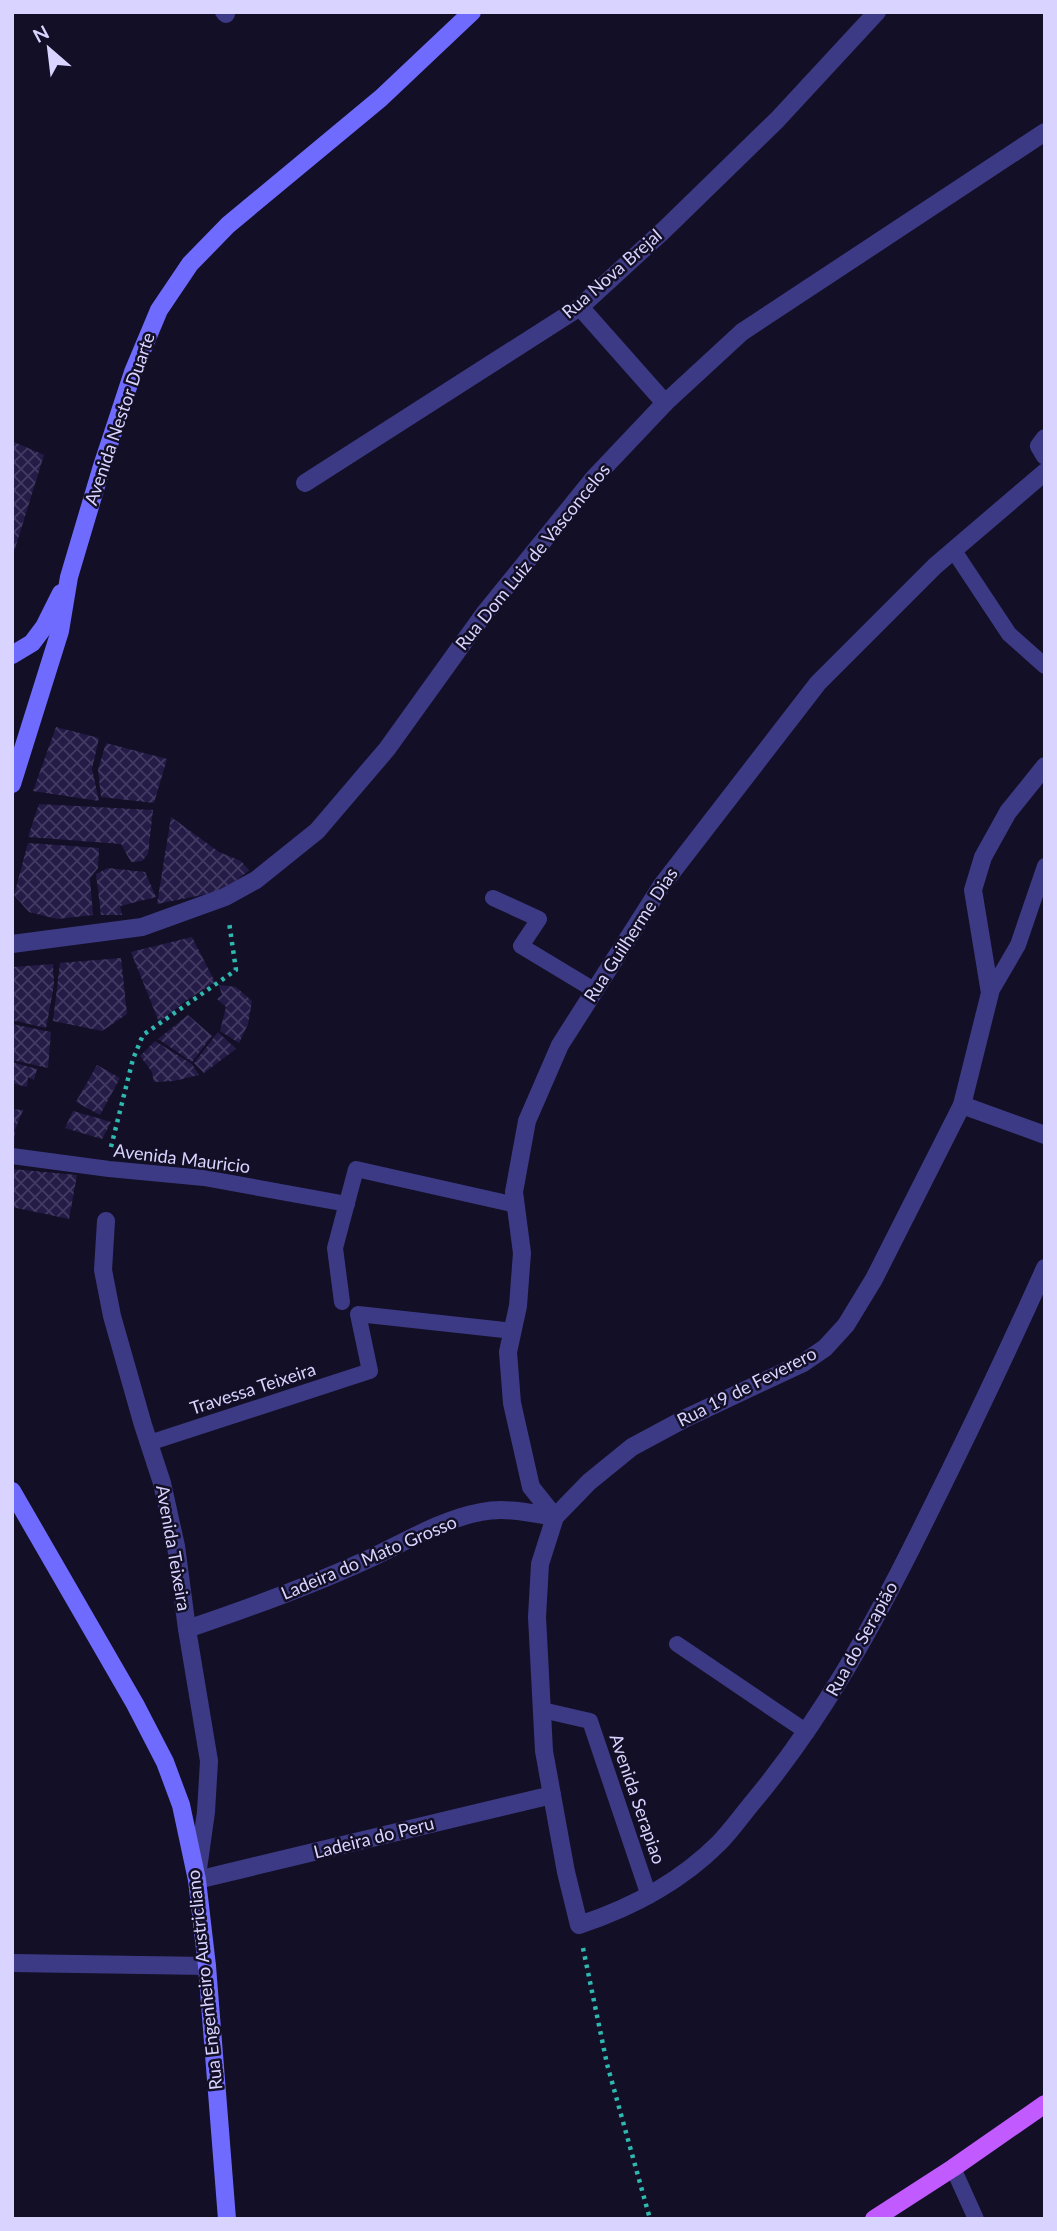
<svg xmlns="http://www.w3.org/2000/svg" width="1057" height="2231" viewBox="0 0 1057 2231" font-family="Lato,sans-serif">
  <defs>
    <pattern id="building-cross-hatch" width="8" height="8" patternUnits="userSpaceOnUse" patternTransform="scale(1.75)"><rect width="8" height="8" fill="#241b47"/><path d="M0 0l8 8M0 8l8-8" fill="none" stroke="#433b63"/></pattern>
  </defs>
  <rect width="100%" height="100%" fill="#130f26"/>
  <!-- building -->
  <g fill="url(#building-cross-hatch)">
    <polygon points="12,441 44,455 13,555 12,555"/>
    <polygon points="56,727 99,738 92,769 99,801 33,791"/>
    <polygon points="106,743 167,759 154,803 101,797 98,770"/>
    <polygon points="39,804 153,810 148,854 142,861 131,862 121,844 28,837"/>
    <polygon points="171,817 219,852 241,861 249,870 230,886 207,894 157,904"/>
    <polygon points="28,843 99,848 98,868 90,878 93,915 57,919 29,912 14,895"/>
    <polygon points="108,868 145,872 156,897 120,906 122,915 101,915 96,874"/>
    <polygon points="192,937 215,982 187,1000 159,1022 131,952"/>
    <polygon points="121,958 127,1014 102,1031 53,1021 60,963"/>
    <polygon points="53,964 54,985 46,1028 12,1020 12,967"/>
    <polygon points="219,985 236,987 252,1001 248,1024 239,1043 220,1031 226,1007 217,999 222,995"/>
    <polygon points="188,1015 212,1036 192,1062 158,1039"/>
    <polygon points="12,1024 51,1032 48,1068 12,1060"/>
    <polygon points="218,1032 236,1049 204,1073 194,1063"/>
    <polygon points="155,1041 192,1064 199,1075 174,1081 154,1082 152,1072 140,1056"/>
    <polygon points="12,1062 37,1069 34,1080 28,1077 27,1087 12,1083"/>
    <polygon points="97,1065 120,1078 100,1115 76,1102"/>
    <polygon points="12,1109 23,1110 15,1130 14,1150 12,1150"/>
    <polygon points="73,1111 111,1122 102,1139 65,1128"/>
    <polygon points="12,1169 77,1175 69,1219 12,1207"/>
  </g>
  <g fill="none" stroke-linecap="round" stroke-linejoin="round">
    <!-- path -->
    <g stroke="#2fb8b0" stroke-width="4.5" stroke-dasharray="3.5 5" stroke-linecap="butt">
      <polyline points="111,1147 133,1059 143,1035 236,970 229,922"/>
      <polyline points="583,1948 607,2064 650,2219"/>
    </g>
    <!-- service -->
    <g stroke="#3d3a85" stroke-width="16">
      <polyline points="954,551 1009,634 1045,666"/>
      <polyline points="493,898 539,919 521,946 594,990"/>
      <polyline points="990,993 1018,945 1045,866"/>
      <polyline points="12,1156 109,1169 204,1178 347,1204"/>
      <polyline points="342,1302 335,1248 356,1169 516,1205"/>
      <polyline points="149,1443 370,1371 358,1314 513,1331"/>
      <polyline points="677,1644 807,1732"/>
      <polyline points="542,1710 590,1721 649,1896"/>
      <polyline points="953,2168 976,2219"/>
    </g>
    <!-- minor -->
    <g stroke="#3d3a85" stroke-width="18">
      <polyline points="224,12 226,14"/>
      <polyline points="580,307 665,403"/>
      <polyline points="1045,438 1039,446 1045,456"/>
      <polyline points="305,483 580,307 664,230 777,120 877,12"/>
      <polyline points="12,944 142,927 225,897 256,880 317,831 387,749 484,614 594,478 665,403 742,332 1045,132"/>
      <polyline points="962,1105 990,993 973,890 983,857 1008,812 1045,766"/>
      <polyline points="106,1221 103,1270 112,1316 143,1425 162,1483 176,1546 187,1629 209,1761 206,1812 197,1876"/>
      <polyline points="555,1517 531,1487 512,1403 508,1352 518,1306 522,1253 514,1192 527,1121 560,1045 662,885 818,683 935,566 1045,472"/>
      <path d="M187,1629C246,1609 305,1588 362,1562C401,1545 438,1520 481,1512C506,1507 530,1513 555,1517"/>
      <path d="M552,1795L566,1872L579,1925C631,1908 680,1882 719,1843C732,1830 742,1815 753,1802C823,1718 874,1624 922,1527C965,1441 1006,1355 1045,1268"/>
      <polyline points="12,1963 207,1966"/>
    </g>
    <!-- tertiary -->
    <polyline stroke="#3d3a85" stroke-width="18" points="197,1880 552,1795 544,1751 537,1617 540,1564 555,1517 589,1482 632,1447 686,1418 803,1363 825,1348 846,1325 874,1279 962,1105 1045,1135"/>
    <!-- secondary -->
    <g stroke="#6f6bff" stroke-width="18">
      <polyline points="12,655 32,643 44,627 61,593"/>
      <polyline points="12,784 60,631 69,577 102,466 133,372 159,310 190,264 228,225 381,98 472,12"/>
      <polyline points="12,1491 135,1704 165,1762 181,1805 197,1880 207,1966 227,2219"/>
    </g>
    <!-- primary -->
    <polyline stroke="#c25bff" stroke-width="18" points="874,2219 953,2168 1045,2104"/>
  </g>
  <g text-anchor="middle" stroke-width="5" stroke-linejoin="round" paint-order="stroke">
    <!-- street labels -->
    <g font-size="18" fill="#d9d4ff" stroke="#130f26">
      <text transform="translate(612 274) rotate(-41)" y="6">Rua Nova Brejal</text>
      <text transform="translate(120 419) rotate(-71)" y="6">Avenida Nestor Duarte</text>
      <text transform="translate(533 557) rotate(-51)" y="6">Rua Dom Luiz de Vasconcelos</text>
      <text transform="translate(631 935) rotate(-57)" y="6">Rua Guilherme Dias</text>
      <text transform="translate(182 1159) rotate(7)" y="6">Avenida Mauricio</text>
      <text transform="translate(747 1387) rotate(-27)" y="6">Rua 19 de Feverero</text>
      <text transform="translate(253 1389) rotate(-18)" y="6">Travessa Teixeira</text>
      <text transform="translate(173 1548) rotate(80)" y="6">Avenida Teixeira</text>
      <text transform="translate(369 1558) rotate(-23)" y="6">Ladeira do Mato Grosso</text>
      <text transform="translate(862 1639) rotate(-61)" y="6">Rua do Serapião</text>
      <text transform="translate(637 1799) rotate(71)" y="6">Avenida Serapiao</text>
      <text transform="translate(374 1838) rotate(-14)" y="6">Ladeira do Peru</text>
      <text transform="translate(205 1980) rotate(-96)" y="6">Rua Engenheiro Austricliano</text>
    </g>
  </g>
  <!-- border -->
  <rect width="1057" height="2231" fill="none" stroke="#d9d4ff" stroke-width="28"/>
  <!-- north arrow -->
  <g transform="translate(49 49) rotate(332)" stroke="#130f26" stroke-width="5" paint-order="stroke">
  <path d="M0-5L12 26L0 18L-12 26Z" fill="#d9d4ff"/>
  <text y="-10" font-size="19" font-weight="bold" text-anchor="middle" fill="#d9d4ff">N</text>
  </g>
</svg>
